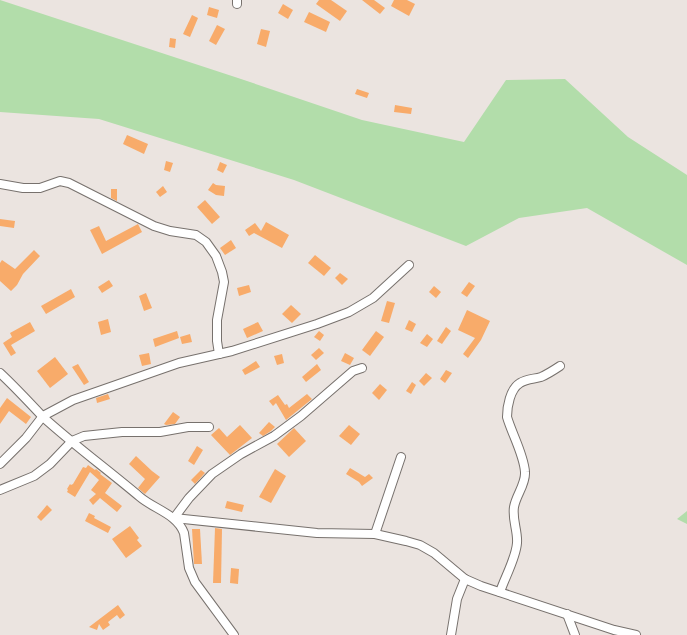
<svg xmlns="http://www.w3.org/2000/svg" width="687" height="635" viewBox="0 0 687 635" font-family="'Space Grotesk',sans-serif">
  <rect width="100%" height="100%" fill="#ebe4e0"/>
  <!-- green -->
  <g fill="#b2ddaa">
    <polygon points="0,0 238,78 362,120 464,142 506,80 565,79 628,137 687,175 687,265 587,208 519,218 466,246 294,180 99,119 0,112"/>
    <polygon points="687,511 687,524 677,519"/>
  </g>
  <!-- building -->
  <g fill="#f8ab6a">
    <polygon points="319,0 331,0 347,11 340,21 316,4"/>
    <polygon points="362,0 374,0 385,8 380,14"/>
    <polygon points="394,0 407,0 415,4 409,16 391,6"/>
    <polygon points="283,4 293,10 288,19 278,13"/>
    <polygon points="209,7 219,10 217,18 207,15"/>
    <polygon points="309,12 330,22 326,32 304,22"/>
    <polygon points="192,15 198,18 190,37 183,34"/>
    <polygon points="217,25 225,29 216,45 209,41"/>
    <polygon points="261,29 270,31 266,47 257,44"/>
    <polygon points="170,38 176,39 175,48 169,47"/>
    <polygon points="357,89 369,93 367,98 355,94"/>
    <polygon points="395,105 412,108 411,114 394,112"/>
    <polygon points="127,135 148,144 144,154 123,144"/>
    <polygon points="166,161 173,163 170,172 164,170"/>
    <polygon points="220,162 227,165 223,173 217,170"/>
    <polygon points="213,183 216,185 225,186 224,196 216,195 208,190"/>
    <polygon points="163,186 167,192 160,197 156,192"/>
    <polygon points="111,189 117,189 117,201 111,198"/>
    <polygon points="205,200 220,217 212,224 197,207"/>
    <polygon points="0,219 15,221 14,228 0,226"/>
    <polygon points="266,222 289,235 282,248 254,233 249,236 245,230 255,223 261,231"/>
    <polygon points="138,224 142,232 102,254 90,230 99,226 106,241"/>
    <polygon points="231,240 236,248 225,255 220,248"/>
    <polygon points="34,250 40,256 23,274 17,285 11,291 0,281 0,263 2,260 15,269"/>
    <polygon points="315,255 331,268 324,276 308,263"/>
    <polygon points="340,273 348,279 342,285 335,278"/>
    <polygon points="109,280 113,286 102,293 98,287"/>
    <polygon points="469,282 475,286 467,297 461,293"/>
    <polygon points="249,285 251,292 239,296 237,288"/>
    <polygon points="434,286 441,292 436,298 429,292"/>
    <polygon points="71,289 75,297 46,314 41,306"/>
    <polygon points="146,293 152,308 144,311 139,296"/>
    <polygon points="387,301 395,303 389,323 381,321"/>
    <polygon points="291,305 301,314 292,323 282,314"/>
    <polygon points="467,310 490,321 481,340 468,358 463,354 475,338 458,330"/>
    <polygon points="108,319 111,332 101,335 98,322"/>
    <polygon points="409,320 416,324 412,332 405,329"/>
    <polygon points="30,322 35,331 11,345 16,353 11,356 3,343 12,337 10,333"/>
    <polygon points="258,322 263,331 247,338 243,329"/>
    <polygon points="446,327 451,331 442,344 437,341"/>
    <polygon points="177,331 179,338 155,347 153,339"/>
    <polygon points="319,331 324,335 320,341 314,337"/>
    <polygon points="376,331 384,337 370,356 362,350"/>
    <polygon points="190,334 192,342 182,344 180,337"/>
    <polygon points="427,334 433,339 427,347 420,343"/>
    <polygon points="319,348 324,353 316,360 311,355"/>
    <polygon points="149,353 151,364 142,366 139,355"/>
    <polygon points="345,353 354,358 350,365 341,361"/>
    <polygon points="282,354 284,363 277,365 274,356"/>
    <polygon points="55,357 68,374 50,388 37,371"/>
    <polygon points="256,361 260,367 245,375 242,370"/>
    <polygon points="78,364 89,382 84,385 72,367"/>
    <polygon points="317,364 321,370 306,382 302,377"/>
    <polygon points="446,370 452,373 445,383 440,379"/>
    <polygon points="426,373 432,378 424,386 419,381"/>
    <polygon points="412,382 416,385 411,394 406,391"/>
    <polygon points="380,384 387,390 379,400 372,393"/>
    <polygon points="108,394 110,399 97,403 96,398"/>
    <polygon points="307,394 312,399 286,420 276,403 273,406 269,401 278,395 285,405 287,404 289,408"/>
    <polygon points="7,398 31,417 26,424 9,411 0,424 0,408"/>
    <polygon points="173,412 180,417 175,424 166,425 164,424"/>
    <polygon points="269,422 275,427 271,431 263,436 259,433"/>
    <polygon points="240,425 252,438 230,455 211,435 219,428 227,437"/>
    <polygon points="349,425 360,434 351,445 339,436"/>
    <polygon points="294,428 306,441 289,457 277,444"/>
    <polygon points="197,446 203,450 194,465 188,461"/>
    <polygon points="136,456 152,471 160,477 145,494 138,488 145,479 129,464"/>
    <polygon points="88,465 95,470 96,469 101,473 100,474 112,483 105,493 122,506 117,512 100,498 93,505 89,500 96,494 91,490 99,480 90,472 75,497 67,492 68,490 67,489 70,484 71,485 73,484 83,467 86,468"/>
    <polygon points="350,468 365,477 369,474 373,478 362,486 359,482 346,474"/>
    <polygon points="275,469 286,476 271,503 259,497"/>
    <polygon points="201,470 205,473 195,484 191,480"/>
    <polygon points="227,501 244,505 242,512 225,508"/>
    <polygon points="47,505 52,510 41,521 37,517"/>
    <polygon points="89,513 95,516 94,518 111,527 108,533 85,521"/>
    <polygon points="130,526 139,538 137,540 142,546 126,558 112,539"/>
    <polygon points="215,528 222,529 221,583 213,583"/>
    <polygon points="192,529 200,529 202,564 194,564"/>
    <polygon points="231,568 239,569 238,584 230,583"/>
    <polygon points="118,605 125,615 120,619 117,615 108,622 110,625 103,630 99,624 97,630 89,627"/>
  </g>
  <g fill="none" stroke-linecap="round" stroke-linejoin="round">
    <defs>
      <g id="street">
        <polyline points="237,4 237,0"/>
        <polyline points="0,184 23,188 40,188 60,181 69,183 154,226 170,231 196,235 206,242 216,256 222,272 224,282 217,320 217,341 219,354"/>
        <path d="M0,373C15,387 29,402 43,417C74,445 108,470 140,497C154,509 177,514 184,533L189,568L195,582L234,635"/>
        <polyline points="0,464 26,438 43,416 73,400 179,363 232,351 317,324 349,312 373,298 409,265"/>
        <polyline points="0,490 34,476 50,464 72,441 84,436 122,432 160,432 188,427 209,427"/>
        <polyline points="174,518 317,533 375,534 406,541 420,545 434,553 465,579 481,586 614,630 636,635"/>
        <polyline points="174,518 189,498 212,474 241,454 274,436 301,416 353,371 362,368"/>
        <polyline points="375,534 401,457"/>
        <path d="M500,592C505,577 516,558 517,543C518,531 512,520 514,507C516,495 526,484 525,472C524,455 512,434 507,417C507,407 510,389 520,383C526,379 534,379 541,377C548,374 554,370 560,366"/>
        <polyline points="567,614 575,635"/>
        <polyline points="451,635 457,599 465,579"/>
      </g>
    </defs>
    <!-- street casing -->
    <use href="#street" stroke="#77716d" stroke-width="10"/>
    <!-- street -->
    <use href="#street" stroke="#fff" stroke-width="8"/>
  </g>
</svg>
